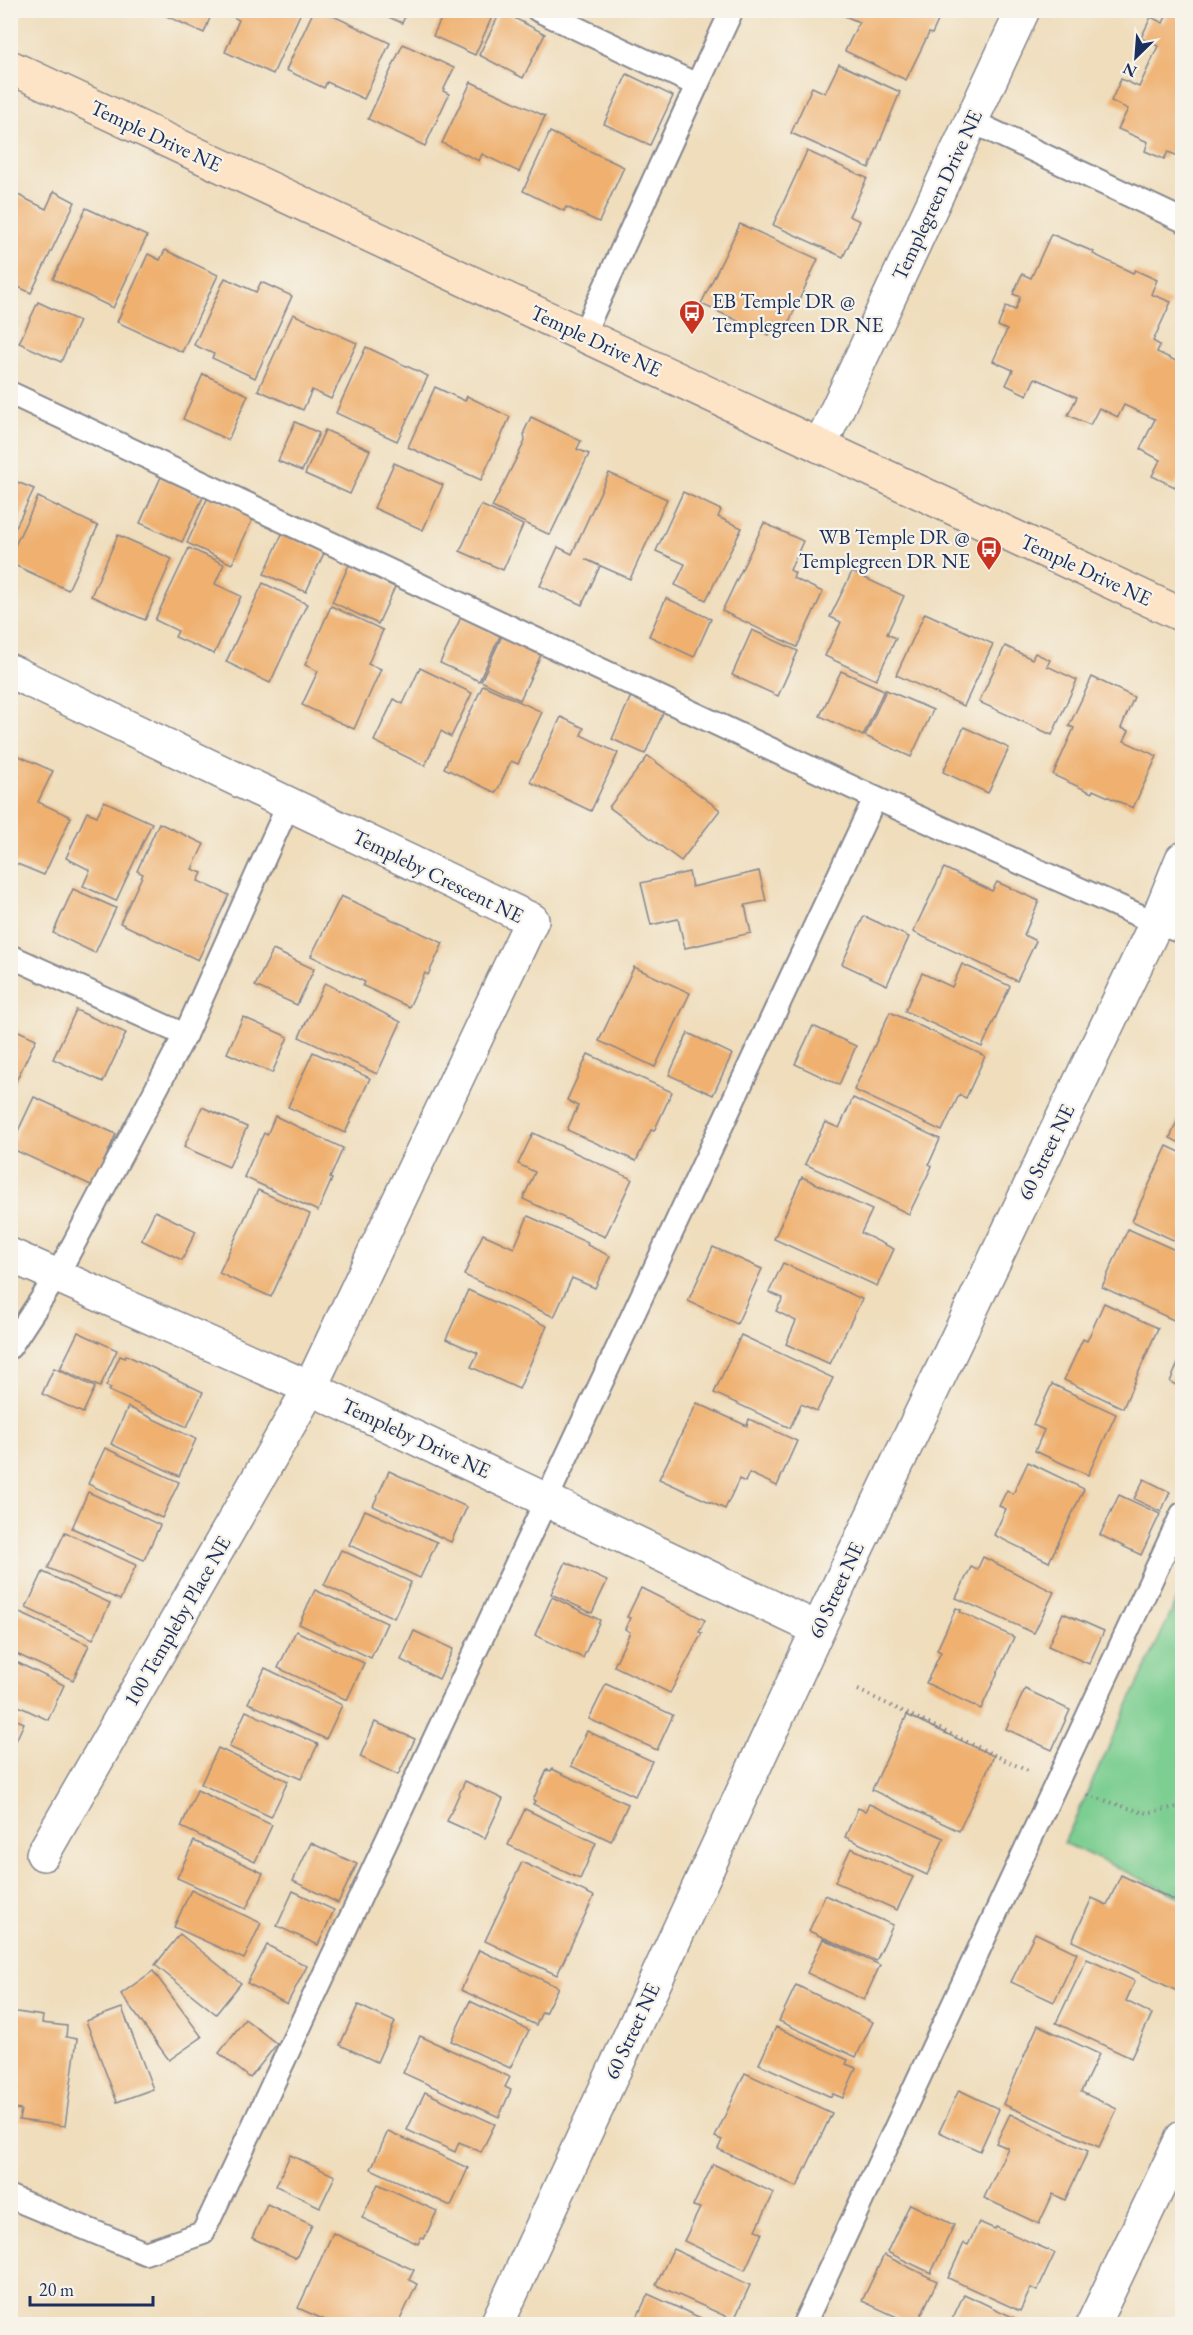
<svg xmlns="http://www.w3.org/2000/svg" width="1193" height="2335" viewBox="0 0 1193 2335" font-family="'EB Garamond',serif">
  <rect width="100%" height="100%" fill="#f7f3e8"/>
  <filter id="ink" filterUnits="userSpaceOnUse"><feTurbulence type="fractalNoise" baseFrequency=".0167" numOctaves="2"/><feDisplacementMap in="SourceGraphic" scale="12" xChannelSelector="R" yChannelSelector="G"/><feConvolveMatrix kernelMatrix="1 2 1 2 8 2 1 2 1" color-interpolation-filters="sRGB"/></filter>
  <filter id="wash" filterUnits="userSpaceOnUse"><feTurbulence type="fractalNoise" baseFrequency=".008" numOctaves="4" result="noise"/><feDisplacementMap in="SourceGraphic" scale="24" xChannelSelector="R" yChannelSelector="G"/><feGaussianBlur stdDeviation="1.35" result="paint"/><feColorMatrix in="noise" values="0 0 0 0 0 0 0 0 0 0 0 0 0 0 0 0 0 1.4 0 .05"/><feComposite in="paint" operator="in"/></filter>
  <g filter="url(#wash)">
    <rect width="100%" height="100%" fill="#efddbc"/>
    <!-- green -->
    <polygon fill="#7cce91" stroke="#4c7e78" stroke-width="1.5" points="1182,1589 1182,1898 1064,1843"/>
    <g id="blocks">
      <!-- building -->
      <g fill="#efb070">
        <polygon points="161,10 213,10 204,33 160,13"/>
        <polygon points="227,10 302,10 273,74 225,52 239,20 226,13"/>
        <polygon points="314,10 321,10 390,43 364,99 327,82 324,88 286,70"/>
        <polygon points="373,10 408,10 402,23"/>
        <polygon points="445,10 495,10 475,55 433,36"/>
        <polygon points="848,10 943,10 932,34 929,33 906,80 845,51 859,22 845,16"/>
        <polygon points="1169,10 1182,10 1182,168 1177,166 1181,157 1168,152 1164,159 1145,151 1148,142 1118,129 1128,109 1111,101 1121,79 1139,87 1158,46 1141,38 1151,17 1163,23"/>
        <polygon points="501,11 545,34 523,78 479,55"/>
        <polygon points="403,44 454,68 443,91 449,94 425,146 368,119"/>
        <polygon points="839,64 900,92 869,168 791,133 812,87 825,93"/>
        <polygon points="627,74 673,96 650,145 604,124"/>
        <polygon points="471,82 545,116 519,172 482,154 479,161 442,143"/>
        <polygon points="550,132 624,167 599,222 566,207 564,211 523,191"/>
        <polygon points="807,151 867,178 849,216 860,221 843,257 773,225"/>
        <polygon points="10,191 46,209 54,191 75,202 31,293 10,283"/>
        <polygon points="86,208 147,236 113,308 53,279"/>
        <polygon points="740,224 818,259 787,326 775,322 769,335 701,304"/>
        <polygon points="1051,234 1094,252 1093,254 1133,273 1135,270 1157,280 1151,294 1171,302 1153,341 1160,345 1157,352 1180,363 1182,359 1182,471 1175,487 1152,476 1160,460 1140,449 1155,419 1124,405 1118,417 1099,408 1090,425 1068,415 1077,397 1035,378 1027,395 1006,385 1013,370 993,361 1007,330 998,326 1006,306 1015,310 1020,297 1013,294 1022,274 1031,278"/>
        <polygon points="165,250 218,275 182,352 117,322 148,254 160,260"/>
        <polygon points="225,278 256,292 261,282 292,296 255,378 212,358 214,354 194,345"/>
        <polygon points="38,302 79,321 61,362 19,343"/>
        <polygon points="293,314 357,343 331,399 312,390 303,410 258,390"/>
        <polygon points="366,347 428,376 397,441 336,413"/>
        <polygon points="203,374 248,395 228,440 183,419"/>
        <polygon points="435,387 465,401 467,396 510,417 481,480 408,447"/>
        <polygon points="531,417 581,441 577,449 589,454 550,535 492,507 525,441 524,432"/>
        <polygon points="295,422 319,433 302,471 278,461"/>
        <polygon points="325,430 370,450 350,494 305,474"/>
        <polygon points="394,463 443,485 423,530 374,508"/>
        <polygon points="609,473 667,499 630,579 585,559 600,566 582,605 540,586 558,547 572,554"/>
        <polygon points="161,477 203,497 182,542 140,523"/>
        <polygon points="10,479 34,489 14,531 10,530"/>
        <polygon points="683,492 721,510 718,517 742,528 706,600 675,585 685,564 656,551"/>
        <polygon points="209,495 254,516 232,564 187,543"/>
        <polygon points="38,497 98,526 68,590 10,563 10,556"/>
        <polygon points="481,505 523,525 503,570 460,551"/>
        <polygon points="764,523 803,541 790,570 795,573 793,578 823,592 797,647 722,611"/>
        <polygon points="282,534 324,553 306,592 264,574"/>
        <polygon points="118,535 172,559 145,620 91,596"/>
        <polygon points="189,548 224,564 215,584 241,596 214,654 175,637 178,631 155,620"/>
        <polygon points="349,565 395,587 378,624 332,602"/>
        <polygon points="852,572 904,596 887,634 896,638 876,680 825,656 841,622 830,617"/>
        <polygon points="263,583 307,604 270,683 226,662"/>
        <polygon points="666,598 711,619 694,657 649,636"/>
        <polygon points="331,606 383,630 368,664 381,669 354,729 302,705 318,671 305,665"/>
        <polygon points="925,613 993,644 964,706 896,675"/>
        <polygon points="461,617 500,636 479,681 440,663"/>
        <polygon points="752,630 798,651 778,696 732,675"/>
        <polygon points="502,636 541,655 520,700 481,681"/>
        <polygon points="1005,646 1032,659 1035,653 1050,660 1047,666 1077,680 1052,735 979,702"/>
        <polygon points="420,668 472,693 451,737 441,731 425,766 374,741 394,699 403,704"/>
        <polygon points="841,671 884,690 863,736 820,716"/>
        <polygon points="1092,677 1134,697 1121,728 1129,731 1124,741 1157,756 1133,808 1093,790 1092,793 1053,775 1074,728 1069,726"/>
        <polygon points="483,685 542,712 518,764 511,761 496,793 444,768"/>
        <polygon points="886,690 933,710 911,757 865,736"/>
        <polygon points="631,696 664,711 645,754 612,739"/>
        <polygon points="561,717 584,728 581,735 618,753 591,811 530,782"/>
        <polygon points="964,727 1009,748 988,793 943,772"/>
        <polygon points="10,752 53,771 38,802 71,817 44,875 10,861"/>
        <polygon points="648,756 720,810 681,861 609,807"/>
        <polygon points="104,801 152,823 116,901 83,886 90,870 66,858 87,812 97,816"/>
        <polygon points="159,823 204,844 192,869 202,873 198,881 229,895 198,960 120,923 143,874 137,871"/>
        <polygon points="944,868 992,891 997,882 1039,901 1024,935 1036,941 1017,981 913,932"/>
        <polygon points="759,871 766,901 745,905 751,933 685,948 678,919 651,925 641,883 689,872 692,887"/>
        <polygon points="73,889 116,908 95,953 53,933"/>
        <polygon points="341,896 443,943 428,975 425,973 409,1007 363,986 365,982 311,956"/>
        <polygon points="864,916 909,937 887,985 842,964"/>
        <polygon points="273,950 314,969 297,1005 255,986"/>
        <polygon points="962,964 1010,986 982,1047 905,1011 922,973 952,987"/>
        <polygon points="634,967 690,993 655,1067 599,1041"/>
        <polygon points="325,983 401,1022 377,1074 299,1037"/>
        <polygon points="76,1010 126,1033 103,1082 53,1059"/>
        <polygon points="890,1012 985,1056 966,1098 959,1095 942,1131 854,1090"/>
        <polygon points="243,1017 288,1037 272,1073 227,1053"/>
        <polygon points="813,1026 856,1046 839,1085 795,1064"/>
        <polygon points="10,1027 36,1039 10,1094"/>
        <polygon points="688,1033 732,1054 713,1095 669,1075"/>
        <polygon points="313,1052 370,1078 345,1133 288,1107"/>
        <polygon points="588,1054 672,1092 654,1131 651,1130 636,1161 567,1130 578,1106 567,1100"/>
        <polygon points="34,1097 116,1134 93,1186 10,1148"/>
        <polygon points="853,1098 940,1139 929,1164 932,1166 909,1214 805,1164 825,1122 839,1128"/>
        <polygon points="202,1107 247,1127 229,1167 184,1147"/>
        <polygon points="1182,1110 1182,1144 1170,1138"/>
        <polygon points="275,1116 343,1148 330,1178 332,1179 318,1211 244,1177 264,1133 267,1135"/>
        <polygon points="533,1133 632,1179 605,1237 523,1199 535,1172 518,1164"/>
        <polygon points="1167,1146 1182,1153 1182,1244 1132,1221"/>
        <polygon points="802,1177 872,1210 861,1233 894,1249 877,1286 774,1239"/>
        <polygon points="258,1190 310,1214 271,1297 219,1273"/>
        <polygon points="155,1211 196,1231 182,1260 141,1240"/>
        <polygon points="528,1216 588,1243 587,1245 610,1256 595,1288 572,1278 554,1317 464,1275 483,1234 514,1248"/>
        <polygon points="1128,1229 1182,1253 1182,1318 1180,1323 1102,1287"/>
        <polygon points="713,1247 762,1269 737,1324 688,1301"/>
        <polygon points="783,1263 862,1299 830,1364 786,1344 796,1321 776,1311 783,1298 769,1292"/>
        <polygon points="468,1290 547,1326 519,1389 471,1367 478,1353 446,1339"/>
        <polygon points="1104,1303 1158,1328 1123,1408 1064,1380 1083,1339 1087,1341"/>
        <polygon points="78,1332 117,1350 100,1387 60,1369"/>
        <polygon points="741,1335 833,1378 817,1411 801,1404 790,1428 714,1393"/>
        <polygon points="1182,1354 1182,1388 1170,1382"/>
        <polygon points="126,1355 203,1392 187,1427 109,1391 111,1388 106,1386 120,1356 125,1358"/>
        <polygon points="54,1368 95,1387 83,1413 42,1394"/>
        <polygon points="1052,1384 1116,1414 1088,1475 1035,1451 1044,1430 1033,1425"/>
        <polygon points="697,1403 747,1426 749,1419 797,1441 777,1486 749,1473 745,1482 739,1479 725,1509 659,1479"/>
        <polygon points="128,1407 196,1439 179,1476 111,1444"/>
        <polygon points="105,1448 179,1482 162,1518 88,1484"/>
        <polygon points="1028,1462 1084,1489 1049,1562 994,1535 1006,1509 999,1506 1007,1490 1013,1494"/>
        <polygon points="389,1471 467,1507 451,1542 373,1506"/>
        <polygon points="1144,1479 1170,1492 1161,1512 1134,1499"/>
        <polygon points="88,1492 160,1525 144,1560 72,1528"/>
        <polygon points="1119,1495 1160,1514 1141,1555 1100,1535"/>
        <polygon points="365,1510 437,1542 420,1578 349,1545"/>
        <polygon points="65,1532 136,1565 120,1600 48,1568"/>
        <polygon points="341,1550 411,1582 394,1618 324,1585"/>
        <polygon points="983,1557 1054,1592 1034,1633 956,1598 971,1567 977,1570"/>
        <polygon points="566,1562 607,1581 592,1613 551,1594"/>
        <polygon points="43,1572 110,1603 93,1639 26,1608"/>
        <polygon points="641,1588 705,1620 699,1632 702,1633 670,1693 614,1666 630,1632 625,1629 630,1618 627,1617"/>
        <polygon points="315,1590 387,1623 371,1658 299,1624"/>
        <polygon points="552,1597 600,1620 583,1658 535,1635"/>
        <polygon points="956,1608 961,1610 960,1612 1014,1637 981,1709 926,1683 941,1652 937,1650"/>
        <polygon points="18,1612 89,1645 73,1680 10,1651 10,1628"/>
        <polygon points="1063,1613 1104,1631 1089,1664 1048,1646"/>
        <polygon points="296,1631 364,1663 347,1700 278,1668"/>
        <polygon points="414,1631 453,1649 439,1679 401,1660"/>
        <polygon points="10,1659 64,1685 48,1720 10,1702"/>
        <polygon points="265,1668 342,1705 326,1739 248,1703"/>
        <polygon points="606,1684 673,1715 657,1750 589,1719"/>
        <polygon points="1025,1689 1070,1710 1052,1750 1006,1729"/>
        <polygon points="246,1711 318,1744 301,1779 229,1747"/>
        <polygon points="907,1715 994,1756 959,1831 872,1790"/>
        <polygon points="10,1717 24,1723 10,1754"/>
        <polygon points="375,1722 415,1739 398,1775 360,1757"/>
        <polygon points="587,1731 652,1761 635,1796 571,1766"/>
        <polygon points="218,1748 288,1781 271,1817 201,1784"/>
        <polygon points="552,1769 628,1804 611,1841 533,1804 535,1801 533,1800 547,1770 551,1771"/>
        <polygon points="465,1781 503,1799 485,1838 447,1821"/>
        <polygon points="197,1790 272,1825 255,1862 181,1827"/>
        <polygon points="869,1804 944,1838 927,1875 845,1837 858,1808 865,1811"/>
        <polygon points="525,1809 596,1843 580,1879 508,1845"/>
        <polygon points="194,1841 263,1873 246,1909 177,1878"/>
        <polygon points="311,1843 357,1864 338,1903 293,1881"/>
        <polygon points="851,1848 913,1877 897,1910 835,1882"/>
        <polygon points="522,1862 594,1896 557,1975 485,1941"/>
        <polygon points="1121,1875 1182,1904 1182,1979 1177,1991 1072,1941 1092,1898 1107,1905"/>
        <polygon points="191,1890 261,1923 244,1959 174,1927"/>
        <polygon points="293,1891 334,1910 318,1945 277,1926"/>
        <polygon points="825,1895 893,1925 876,1961 809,1931"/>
        <polygon points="1035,1933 1077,1953 1054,2002 1011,1982"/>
        <polygon points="180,1934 241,1983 216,2014 155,1965"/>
        <polygon points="823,1939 880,1965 864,2000 807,1973"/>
        <polygon points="267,1945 307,1966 287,2004 247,1983"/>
        <polygon points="479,1950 558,1987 545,2013 542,2012 536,2025 461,1990"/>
        <polygon points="1087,1959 1135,1981 1126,2001 1152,2014 1131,2058 1056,2023"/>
        <polygon points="153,1971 202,2037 169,2060 121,1994"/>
        <polygon points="796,1985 873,2022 856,2057 779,2021"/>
        <polygon points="470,2001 529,2030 510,2068 451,2041"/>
        <polygon points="358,2005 395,2022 377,2062 340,2045"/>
        <polygon points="122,2008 153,2089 117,2102 86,2021"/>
        <polygon points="10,2011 43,2016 42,2023 67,2026 66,2037 77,2039 65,2126 19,2120 21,2110 10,2108"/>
        <polygon points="245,2019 277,2044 250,2078 219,2053"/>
        <polygon points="1038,2025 1099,2054 1081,2092 1117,2109 1099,2147 1003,2104"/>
        <polygon points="776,2027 848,2060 846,2064 856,2068 843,2098 833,2094 831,2097 759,2064"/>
        <polygon points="420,2036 510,2077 505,2087 511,2090 499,2117 403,2073"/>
        <polygon points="745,2073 832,2113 797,2187 718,2149 722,2140 715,2137"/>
        <polygon points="959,2090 999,2109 980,2151 939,2132"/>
        <polygon points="425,2092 495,2124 481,2152 459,2142 455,2152 407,2130"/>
        <polygon points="1010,2114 1088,2151 1065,2200 1053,2194 1039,2224 984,2198 1008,2148 996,2143"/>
        <polygon points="388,2131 468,2168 451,2206 371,2169"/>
        <polygon points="290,2155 335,2176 320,2207 276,2186"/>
        <polygon points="713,2164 774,2193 756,2230 762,2233 745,2270 684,2241 700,2208 693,2206"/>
        <polygon points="378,2184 437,2211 424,2239 421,2238 418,2244 362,2218"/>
        <polygon points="267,2204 312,2225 296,2258 252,2238"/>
        <polygon points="910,2204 954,2225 931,2273 887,2252"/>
        <polygon points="979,2222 995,2229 996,2227 1055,2253 1037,2291 1031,2288 1020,2311 948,2278 964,2243 968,2245"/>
        <polygon points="333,2233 414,2270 409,2280 417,2284 398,2324 334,2324 298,2308"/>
        <polygon points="673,2249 750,2285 734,2320 656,2285"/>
        <polygon points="884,2255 937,2281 917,2324 912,2324 862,2301"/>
        <polygon points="648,2294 714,2324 634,2324"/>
        <polygon points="964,2294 1019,2320 1017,2324 950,2324"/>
      </g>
    </g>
  </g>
  <g filter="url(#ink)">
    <use href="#blocks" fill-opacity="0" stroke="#85868d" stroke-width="1.5"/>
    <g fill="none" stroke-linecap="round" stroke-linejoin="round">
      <defs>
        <g id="lane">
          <polyline points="538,10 697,85 732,10"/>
          <polyline points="971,121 1182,220"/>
          <polyline points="583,335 697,85"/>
          <polyline points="10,393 875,798 1156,923 1182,932"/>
          <polyline points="10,956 185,1035 56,1277 10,1347"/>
          <polyline points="185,1035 289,803"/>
          <polyline points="10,2197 145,2253 203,2233 875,798"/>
          <polyline points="804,2324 1182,1514"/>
        </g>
        <g id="street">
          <polyline points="820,446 1023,10"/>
          <polyline points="10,671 532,920 310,1388 43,1854"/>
          <polyline points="10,1255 310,1388 818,1629"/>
          <polyline points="497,2324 818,1629 1156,923 1182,859"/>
          <polyline points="1093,2324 1182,2138"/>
        </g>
        <polyline id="secondary" points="10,67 1182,615"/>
      </defs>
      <!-- lane casing -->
      <use href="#lane" stroke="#85868d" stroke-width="26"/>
      <!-- street casing -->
      <use href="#street" stroke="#85868d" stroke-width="36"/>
      <!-- secondary casing -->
      <use href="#secondary" stroke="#85868d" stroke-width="36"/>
      <!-- path -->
      <g stroke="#85868d" stroke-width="4" stroke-dasharray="1.5 4.5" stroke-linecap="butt">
        <polyline points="858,1690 1028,1771"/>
        <polyline points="1088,1795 1144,1813 1182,1806"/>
      </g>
      <!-- lane -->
      <use href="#lane" stroke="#fff" stroke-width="22"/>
      <!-- street -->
      <use href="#street" stroke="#fff" stroke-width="33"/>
      <!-- secondary -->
      <use href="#secondary" stroke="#fee4c6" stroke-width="33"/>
    </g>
  </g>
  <!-- icons -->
  <defs>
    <symbol id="bus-pin" viewBox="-11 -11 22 30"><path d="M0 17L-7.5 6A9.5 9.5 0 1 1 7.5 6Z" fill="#c8321e" stroke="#f7f3e8"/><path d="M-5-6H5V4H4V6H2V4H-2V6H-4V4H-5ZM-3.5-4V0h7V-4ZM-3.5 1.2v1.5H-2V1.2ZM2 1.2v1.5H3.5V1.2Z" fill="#fff"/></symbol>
  </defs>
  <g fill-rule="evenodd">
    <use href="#bus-pin" x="677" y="298" width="30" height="40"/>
    <use href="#bus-pin" x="974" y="534" width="30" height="40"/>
  </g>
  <g text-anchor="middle" stroke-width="4.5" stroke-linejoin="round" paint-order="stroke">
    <!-- street labels -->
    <g font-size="21" fill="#1b2f5e" stroke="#f7f3e8">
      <text transform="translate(156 136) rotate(25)" y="7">Temple Drive NE</text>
      <text transform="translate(937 195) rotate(-65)" y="7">Templegreen Drive NE</text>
      <text transform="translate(596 341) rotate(25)" y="7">Temple Drive NE</text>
      <text transform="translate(1086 570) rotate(25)" y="7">Temple Drive NE</text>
      <text transform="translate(438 876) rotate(26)" y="7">Templeby Crescent NE</text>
      <text transform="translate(1046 1152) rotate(-64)" y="7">60 Street NE</text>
      <text transform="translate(416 1438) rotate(25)" y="7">Templeby Drive NE</text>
      <text transform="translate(836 1590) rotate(-65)" y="7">60 Street NE</text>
      <text transform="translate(177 1621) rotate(-60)" y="7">100 Templeby Place NE</text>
      <text transform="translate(632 2031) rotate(-65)" y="7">60 Street NE</text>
    </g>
    <!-- poi labels -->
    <g font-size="21" fill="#1b2f5e" stroke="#f7f3e8" text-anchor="start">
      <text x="712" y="308">EB Temple DR @<tspan x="712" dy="24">Templegreen DR NE</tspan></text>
      <text x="970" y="544" text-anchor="end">WB Temple DR @<tspan x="970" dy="24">Templegreen DR NE</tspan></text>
    </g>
  </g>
  <!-- margin -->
  <rect width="1193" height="2335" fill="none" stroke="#f7f3e8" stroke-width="36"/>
  <!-- north arrow -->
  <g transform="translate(1136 57) rotate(205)" stroke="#f7f3e8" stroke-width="4.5" paint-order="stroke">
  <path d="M0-4.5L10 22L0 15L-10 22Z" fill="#1b2f5e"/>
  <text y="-9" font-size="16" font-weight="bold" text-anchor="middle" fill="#1b2f5e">N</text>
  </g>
  <!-- scale -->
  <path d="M30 2296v9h123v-9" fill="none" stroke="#1b2f5e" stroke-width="3"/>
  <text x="39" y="2296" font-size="18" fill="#1b2f5e" stroke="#f7f3e8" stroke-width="4.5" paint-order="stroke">20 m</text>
</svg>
